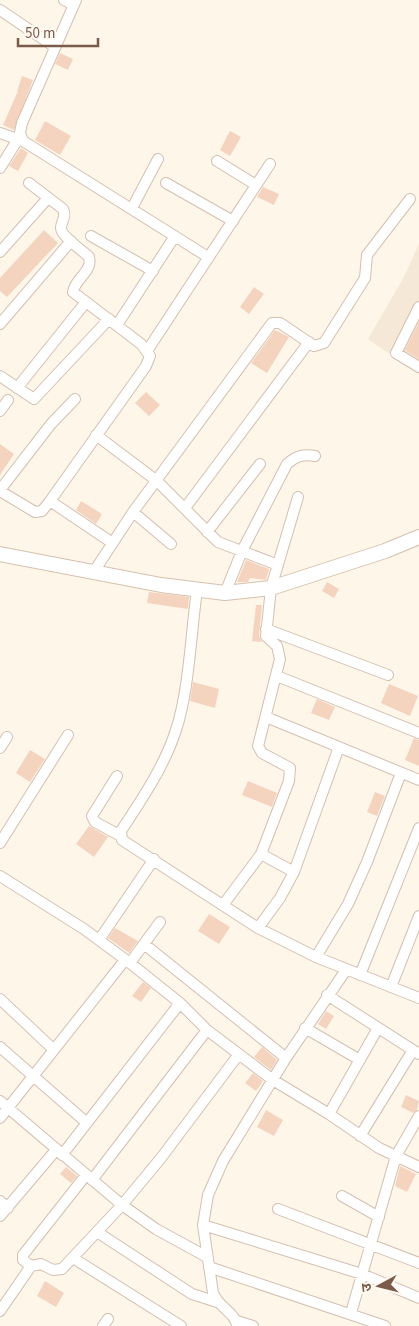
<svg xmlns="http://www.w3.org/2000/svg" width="419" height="1326" font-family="'Source Sans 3','Noto Sans Devanagari',sans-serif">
  <rect width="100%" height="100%" fill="#fef6e9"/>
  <path fill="#f6e8d7" d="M419,244V374L368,339L404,277Z"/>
  <path fill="#f5d4bf" d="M60,53L73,59L68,70L55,64Z
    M22,76L33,80L14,130L3,125L18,91H17Z
    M45,121L71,136L60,155L35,140Z
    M230,131L241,137L230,156L220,150Z
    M21,148L28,153L18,171L9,166Z
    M263,187L279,194L274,205L257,197Z
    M44,230L58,243L7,297L0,291V278Z
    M254,287L264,294L249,314L240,307Z
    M419,322V359L405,350Z
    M275,330L289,337L267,373L251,363Z
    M146,392L160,405L149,416L135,403Z
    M0,444L14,454L0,475Z
    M81,501L102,514L96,524L76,510Z
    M246,560L269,569L266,580L250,578L248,582H237Z
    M327,582L339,589L334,598L322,591Z
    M149,592L189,597L188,609L147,603Z
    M256,605H262L259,636L262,642L252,641Z
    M193,682L219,689L215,708L190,701Z
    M389,684L418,696L410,716L381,703Z
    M317,699L335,707L329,720L311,713Z
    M414,738L419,740V766L405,760Z
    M30,750L45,759L30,782L16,773Z
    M248,781L277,793L272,807L242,795Z
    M375,792L385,796L377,816L367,812Z
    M89,826L108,837L94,857L76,844Z
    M209,914L230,927L219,944L198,931Z
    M115,928L138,941L129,953L108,938Z
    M143,982L151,988L141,1002L132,996Z
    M326,1011L334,1016L326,1029L318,1024Z
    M262,1047L277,1060L271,1070L254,1057Z
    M253,1073L263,1081L256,1091L245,1083Z
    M406,1095L419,1101L417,1110L413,1113L401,1107Z
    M266,1110L283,1120L274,1136L257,1127Z
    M400,1166L416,1174L407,1192L395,1186Z
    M66,1167L77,1176L71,1183L60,1174Z
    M45,1281L64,1293L56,1307L37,1296Z"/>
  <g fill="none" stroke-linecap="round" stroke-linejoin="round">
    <defs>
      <path id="street" d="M64,0L74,5
        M76,0L22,123L20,133L23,141L208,257
        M0,10L55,47
        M0,133L23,141
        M217,161L256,185
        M0,168L18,139
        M29,183L63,209C67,217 61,221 61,228C61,236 83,251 89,257C93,272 75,278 73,292L141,344L150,356L146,366L50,501
        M166,183L233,221
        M132,208L158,159
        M91,236L153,271
        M0,252L48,198
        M419,307L396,353L419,367
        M0,324L71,241
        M117,325L175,236
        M147,351L270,164
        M0,376L34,399L109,319
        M17,388L86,302
        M0,411L8,400
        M96,435L157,481L218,542L278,565
        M0,490L51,424L75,399
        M0,491L35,512L42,511L50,501L111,542
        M185,508L309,342
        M133,512L171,544
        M207,532L260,464
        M95,570L133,512L272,323H280L314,346L324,343L365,278L367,255L410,199
        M197,590C191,632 189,691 176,730C164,767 142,799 121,831L122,840L258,928L316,957L419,998
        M225,593L242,551L287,464C296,456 303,454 315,456
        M266,629L388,675
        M277,676L419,733
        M266,717L419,780
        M0,748L7,737
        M117,776L92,816L95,822L121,836
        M0,843L68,735
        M261,854L294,872
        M0,876L84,929L130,963L180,1003L207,1030L273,1080L329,1114L379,1148L419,1167
        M223,905L261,854L289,781L290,768L262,753L258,746L280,659L277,646L266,636L271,588L298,497
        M258,928L280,898L294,872L339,747
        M99,940L154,859
        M144,944L286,1058
        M316,957L348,904L367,862L401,773
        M130,963L160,922
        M360,975L419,828
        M391,987L419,916
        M327,995L419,1054
        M0,999L54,1050
        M305,1028L360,1060
        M0,1047L87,1123
        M0,1101L122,1205L156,1229L207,1257
        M329,1114L378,1028
        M0,1118L125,960
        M360,1136L413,1050
        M62,1155L180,1003
        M92,1180L207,1030
        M342,1196L379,1217
        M0,1201L8,1208
        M278,1209L419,1263
        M0,1216L56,1150
        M203,1225L362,1274L419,1298
        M97,1232L192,1294L217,1302
        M73,1258L181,1326
        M31,1266L23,1260V1255L86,1175
        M209,1267L385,1326
        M0,1311L31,1266L41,1264L53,1270L62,1269L122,1205L161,1158L239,1054
        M351,1313L396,1156L419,1116
        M237,1321L253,1326
        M103,1326L108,1319
        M237,1326C235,1312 219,1308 213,1293L203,1225L208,1195L223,1161L286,1058L346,970"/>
      <path id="secondary" d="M0,554L161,585L225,593L271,588L385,551L419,537"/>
    </defs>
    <use href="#street" stroke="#d4bfb0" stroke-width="12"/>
    <use href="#secondary" stroke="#d7c0ad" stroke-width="16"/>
    <use href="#street" stroke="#fff" stroke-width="10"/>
    <use href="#secondary" stroke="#fff" stroke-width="14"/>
  </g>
  <g transform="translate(379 1286) rotate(263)" stroke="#fff9f1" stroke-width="4" paint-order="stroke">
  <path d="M0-4L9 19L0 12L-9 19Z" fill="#7b5b4a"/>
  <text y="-8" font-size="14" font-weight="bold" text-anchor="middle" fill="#7b5b4a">उ</text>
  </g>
  <path d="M18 38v8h80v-8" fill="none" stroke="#7b5b4a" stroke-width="2.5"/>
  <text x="25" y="38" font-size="15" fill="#7b5b4a" stroke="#fff9f1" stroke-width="4" paint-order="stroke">50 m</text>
</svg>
